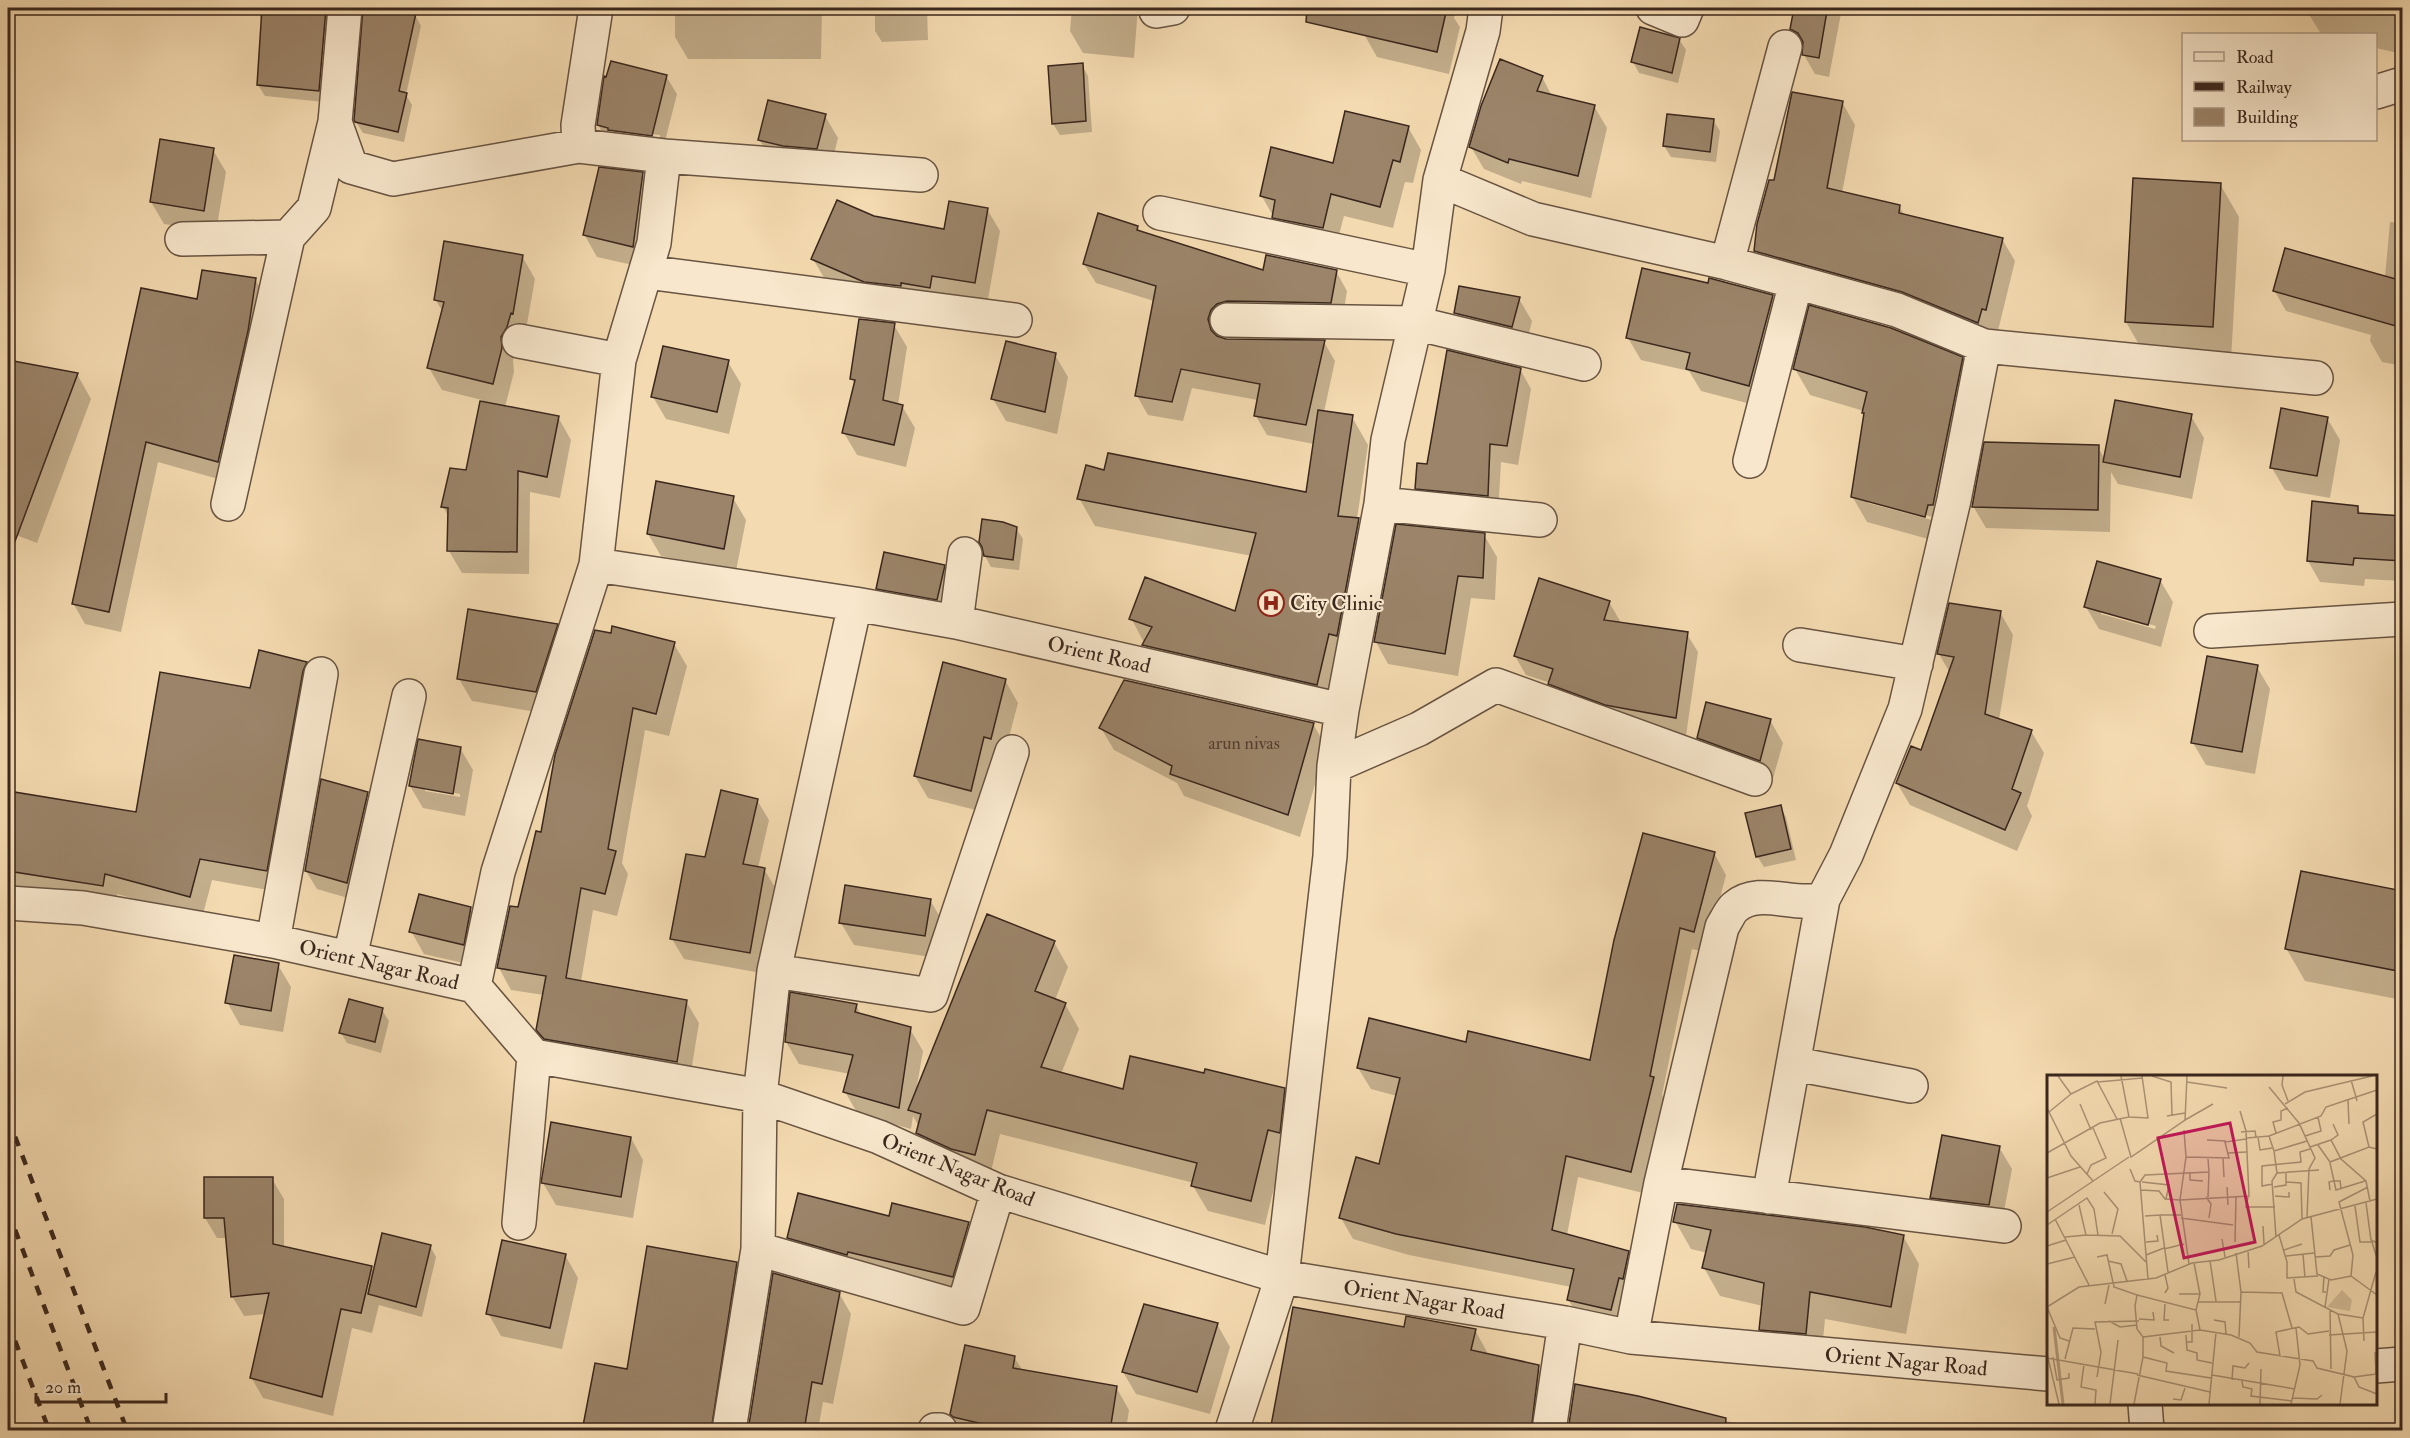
<svg xmlns="http://www.w3.org/2000/svg" width="2410" height="1438" font-family="'IM FELL Double Pica',serif">
  <rect width="100%" height="100%" fill="#f4dab0"/>
  <filter id="stains"><feTurbulence type="fractalNoise" baseFrequency=".00333" numOctaves="4"/><feColorMatrix values="0 0 0 0 .2 0 0 0 0 .09 0 0 0 0 .02 0 0 0 .5 -.17"/></filter>
  <radialGradient id="worn" r=".72"><stop offset=".6" stop-color="#630" stop-opacity="0"/><stop offset="1" stop-color="#630" stop-opacity=".3"/></radialGradient>
  <path fill="#0003" fill-rule="evenodd" d="M261,8H337L324,102L265,96L258,85L263,23L260,18Z
    M365,8H381L415,15L421,26L406,95L412,105L404,142L363,133L356,122Z
    M675,8H822L821,59H688L675,37Z
    M875,8H927L928,40L882,42L875,31Z
    M1072,8H1138L1134,58L1083,53L1070,31Z
    M1370,8H1457L1454,18L1460,27L1449,74L1377,57L1364,34Z
    M1796,8H1842L1829,77L1815,74L1804,55V49L1791,29Z
    M2305,8H2402V54L2376,48V34H2321Z
    M1679,39L1686,50L1678,83L1639,73L1633,62Z
    M1082,65L1088,76L1092,132L1060,135L1053,124Z
    M666,76L677,94L662,153L609,143L598,125ZM608,129L660,135V138L608,132Z
    M1542,77L1552,96L1594,106L1607,128L1591,198L1522,181L1521,184L1484,169L1471,147Z
    M1842,102L1855,125L1842,193L1899,206L1905,216L2002,239L2015,261L1998,331L1994,330L1991,345L1769,273L1756,251Z
    M825,116L838,138L830,170L772,162L759,139Z
    M1713,120L1720,131L1716,162L1671,157L1664,146Z
    M1408,127L1421,150L1413,183L1405,182L1393,228L1344,216L1335,250L1287,240L1261,195L1334,165Z
    M213,150L226,172L216,232L164,224L151,202Z
    M642,174L655,196L646,268L597,257L584,234Z
    M2220,184L2239,217L2231,360L2145,355L2126,322Z
    M987,209L1000,231L987,305L826,281L813,259L873,217L945,231Z
    M2390,222L2402,223V366L2382,362L2370,341L2371,335L2286,311L2274,290L2385,277Z
    M1137,227L1141,233L1264,272L1336,271L1347,291L1342,322L1222,330L1219,338L1226,340L1324,342L1335,361L1324,412L1352,417L1368,445L1357,519L1375,547L1333,712L1160,673L1131,618L1236,613L1252,556L1095,526L1079,498L1105,472L1307,494L1314,444L1267,435L1256,416L1258,400L1192,388L1183,421L1148,415L1137,396L1154,301L1096,283L1084,264Z
    M522,256L535,279L525,335L513,360L514,372L505,407L558,417L571,440L560,498L530,492L529,574L462,573L449,551V517L443,507L467,472L482,400L442,390L429,368L443,312L435,299Z
    M255,279L267,300L229,482L158,462L121,632L85,624L73,603L198,301Z
    M1772,297L1785,319L1762,407L1701,391L1689,371L1641,360L1628,338Z
    M1519,299L1532,321L1525,349L1469,335L1456,313Z
    M894,325L907,347L898,405L902,406L915,428L906,467L857,455L844,433L855,385L852,379Z
    M1055,355L1068,377L1057,434L1006,421L993,399Z
    M1962,359L1977,385L1939,542L1867,522L1852,496L1864,411L1810,395L1795,369ZM1868,500L1933,517L1932,520L1868,503Z
    M8,361L77,374L91,399L37,543L8,532Z
    M728,362L741,384L729,434L666,419L653,397Z
    M1520,369L1531,389L1518,465L1501,462L1498,515L1428,508L1417,488L1429,465Z
    M2191,416L2204,438L2192,499L2118,484L2111,472L2110,532L1986,528L1973,506L2098,447L2105,460Z
    M2327,418L2340,440L2330,498L2285,490L2272,468Z
    M733,498L746,520L736,571L661,556L648,534Z
    M2357,507L2362,515L2402,517V581L2365,579L2364,586L2320,582L2308,561Z
    M1016,528L1023,539L1019,570L991,567L985,556Z
    M1484,535L1497,557L1495,600L1471,598L1458,676L1388,664L1376,642Z
    M944,566L957,588L949,621L890,611L877,588Z
    M2160,580L2173,602L2161,647L2099,629L2086,607ZM2101,611L2156,626L2155,629L2101,614Z
    M1609,602L1620,621L1619,624L1687,634L1698,652L1686,736L1617,723L1561,702L1551,683L1526,675L1515,656Z
    M2000,612L2013,635L1999,720L2031,731L2044,753L2027,806L2032,816L2017,851L1910,805L1897,783L1922,752L1950,673L1939,654Z
    M557,625L569,648L548,714L472,701L459,679Z
    M674,644L687,666L669,736L645,730L622,863L628,874L617,916L593,910L581,982L686,1001L699,1023L689,1084L551,1053L538,1030L544,995L511,990L499,968L542,834Z
    M306,663L318,685L279,892L212,880L202,918L117,894L115,908L8,907V823L24,824L137,813L251,690Z
    M2257,667L2270,689L2255,774L2206,765L2193,743Z
    M1005,680L1018,703L1003,760L984,812L928,798L915,776Z
    M1770,720L1783,743L1772,782L1711,760L1698,738Z
    M1313,724L1326,746L1300,837L1184,796L1177,783L1114,750L1101,728Z
    M460,748L473,770L465,816L423,808L410,786ZM425,788L460,794V797L425,791Z
    M367,793L378,812L358,901L317,889L306,871Z
    M757,800L769,820L758,868L764,869L776,889L761,973L684,959L672,939L706,859Z
    M1780,807L1786,817L1796,860L1764,867L1757,856Z
    M1714,853L1726,875L1706,952L1692,949L1662,1095L1665,1100L1643,1193L1578,1177L1567,1235L1628,1252L1640,1274L1623,1331L1581,1321L1568,1299L1571,1287L1409,1255L1353,1239L1341,1218L1380,1165L1397,1096L1371,1089L1358,1068L1467,1044L1591,1062Z
    M2402,893V1000L2305,981L2286,948Z
    M930,900L943,922L937,958L854,945L841,923Z
    M470,909L483,931L476,966L424,954L411,931Z
    M1054,942L1068,967L1055,1000L1065,1004L1079,1029L1061,1074L1124,1091L1284,1090L1298,1115L1282,1154L1265,1225L1208,1211L1193,1186L1194,1183L1000,1134L989,1180L932,1158L917,1133L919,1127L913,1116L911,1129L858,1114L845,1092L850,1074L799,1064L786,1042L856,1005L861,1015L910,1029L923,1051L917,1086Z
    M278,965L291,987L283,1032L240,1025L227,1002Z
    M382,1010L389,1021L381,1053L347,1043L341,1033Z
    M631,1138L643,1160L633,1218L556,1205L543,1183Z
    M1999,1147L2012,1169L2001,1227L1944,1220L1932,1198Z
    M272,1179L284,1199V1247L371,1267L375,1273L430,1246L436,1257L422,1317L379,1305L372,1333L352,1328L333,1416L263,1398L251,1377L266,1314L244,1316L232,1296L227,1238H217L205,1218Z
    M890,1218L968,1223L981,1245L965,1298L801,1260L788,1238Z
    M1675,1221L1903,1236L1919,1264L1906,1334L1825,1319L1821,1361L1777,1357L1761,1329L1763,1306L1720,1296L1704,1268L1708,1253L1691,1249Z
    M565,1255L578,1278L562,1349L501,1336L488,1313Z
    M736,1263L748,1283L724,1430H585L628,1371Z
    M839,1293L851,1314L833,1404L823,1402L818,1430H749Z
    M1217,1324L1230,1347L1210,1414L1136,1394L1123,1372Z
    M1405,1329L1475,1330L1487,1352V1355L1538,1367L1550,1389L1545,1430H1252L1256,1421L1272,1426Z
    M1014,1357L1023,1371L1116,1387L1129,1410L1126,1430H960L951,1414Z
    M1714,1419L1777,1430H1569Z"/>
  <path fill="#9b8469" stroke="#3a271d" stroke-width="1.5" d="M262,8H326L319,91L257,85Z
    M363,8H388L416,13L399,91L407,93L398,132L355,122L354,120Z
    M1307,8H1447L1437,52L1306,22Z
    M1794,8L1827,11L1819,58L1802,55L1803,42L1798,33L1790,29Z
    M1640,27L1680,38L1672,73L1631,62Z
    M1500,59L1543,76L1537,91L1595,105L1578,176L1509,159L1508,163L1469,147L1481,106Z
    M611,61L667,75L652,136L608,130V128L597,125L604,76L606,77Z
    M1083,63L1086,121L1052,124L1048,66Z
    M1792,92L1843,101L1827,188L1900,205L1899,213L2003,238L1986,310L1982,309L1978,323L1902,292L1754,251L1757,224L1769,180H1774Z
    M768,100L826,114L817,149L783,146L758,140Z
    M1345,111L1409,126L1400,162L1393,160L1380,207L1331,194L1323,228L1272,218L1275,200L1260,196L1271,147L1333,163Z
    M1667,114L1714,119L1710,152L1663,146Z
    M160,139L214,148L204,211L150,202Z
    M599,167L643,172L633,247L583,235Z
    M2133,178L2221,183L2213,327L2125,322Z
    M837,200L874,216L944,229L949,201L988,208L975,283L932,276L930,288L901,283V286L864,282L811,259Z
    M1098,213L1138,226L1137,230L1263,270L1266,255L1337,270L1331,303L1227,301L1217,304L1211,310L1208,319L1211,330L1217,336L1226,339L1325,340L1306,425L1254,416L1260,384L1181,369L1172,402L1135,396L1156,286L1083,264Z
    M444,241L523,255L513,314L511,313L507,327L501,337L502,348L493,384L427,368L444,302L434,300Z
    M2285,248L2403,281V328L2273,291Z
    M1642,268L1708,283L1709,278L1773,295L1749,386L1686,369L1690,353L1626,338Z
    M202,270L256,278L248,331L218,462L146,442L109,612L72,604L141,288L197,299Z
    M1459,286L1520,297L1512,327L1454,313Z
    M1809,305L1891,328L1963,357L1933,505H1928L1925,517L1851,497L1864,413H1862L1867,392L1793,369Z
    M859,319L895,323L883,400L903,405L894,445L842,433L855,380L850,379Z
    M1006,341L1056,353L1045,412L991,399Z
    M663,346L729,360L717,412L651,397Z
    M1447,350L1521,368L1507,446L1490,444L1488,496L1415,489L1417,463L1427,464Z
    M8,360L78,373L11,552L8,551Z
    M2115,400L2192,414L2180,477L2103,462Z
    M480,401L559,416L547,477L518,471L517,552L447,551L448,508L441,507L450,468L466,470Z
    M2281,408L2328,417L2317,476L2270,468Z
    M1318,410L1353,415L1338,516L1359,518L1337,636L1329,634L1317,685L1142,645L1152,627L1129,619L1145,577L1235,611L1256,533L1077,499L1086,465L1104,470L1108,453L1306,492Z
    M1984,442L2099,445L2098,510L1972,507Z
    M656,481L734,496L724,549L647,534Z
    M2312,501L2358,506V513L2403,516V561L2354,558L2353,565L2307,561Z
    M982,519L1003,522L1017,527L1013,560L984,556L982,547L979,542Z
    M1396,524L1485,533L1483,578L1458,576L1445,654L1374,642Z
    M884,552L945,565L937,600L876,589Z
    M2097,561L2161,579L2148,625L2084,607Z
    M1539,578L1610,601L1604,620L1688,632L1676,718L1605,705L1548,684L1553,669L1514,656Z
    M1949,603L2001,611L1985,714L2032,730L2012,789L2021,793L2005,830L1896,783L1911,746L1921,750L1954,657L1937,654Z
    M468,609L558,624L536,692L457,679Z
    M612,626L675,642L656,714L633,708L608,849L616,851L605,894L581,888L566,978L687,1000L677,1062L544,1039L536,1030L546,976L497,968L510,906L518,907L536,831L541,832L555,755L595,630L611,633Z
    M259,650L307,662L303,671L267,871L200,859L190,897L105,874L103,886L8,871V791L136,812L160,672L250,688Z
    M2207,656L2258,665L2242,752L2191,743Z
    M943,662L1006,679L991,739L984,737L971,791L914,776Z
    M1124,680L1314,723L1288,815L1170,774L1172,766L1099,728Z
    M1706,702L1771,719L1760,761L1697,738Z
    M418,739L461,747L453,794L409,786Z
    M321,779L368,792L347,883L305,871Z
    M721,790L758,799L743,864L765,868L750,953L670,939L686,854L705,857Z
    M1781,805L1791,849L1756,857L1745,813Z
    M1643,833L1715,852L1694,932L1680,928L1650,1076L1654,1077L1631,1172L1566,1156L1552,1230L1629,1251L1623,1279L1619,1278L1611,1310L1567,1300L1574,1269L1396,1234L1339,1218L1356,1157L1379,1164L1400,1078L1357,1068L1369,1018L1466,1042L1468,1031L1590,1060L1614,940Z
    M2301,871L2403,891V972L2285,949Z
    M845,885L931,899L925,936L839,923Z
    M419,894L471,907L464,945L409,932Z
    M987,914L1055,941L1035,991L1066,1003L1041,1067L1123,1089L1130,1056L1204,1073L1205,1069L1285,1088L1280,1133L1268,1130L1251,1201L1191,1186L1197,1163L987,1110L975,1155L951,1149L916,1133L921,1114L908,1110Z
    M234,955L279,963L271,1011L225,1003Z
    M790,992L857,1004L855,1012L911,1027L899,1108L843,1092L853,1055L785,1042Z
    M349,999L383,1008L375,1042L339,1033Z
    M551,1122L631,1137L621,1197L541,1183Z
    M1942,1135L2000,1146L1989,1205L1930,1198Z
    M204,1177H273V1244L372,1266L361,1313L341,1309L322,1397L250,1378L269,1293L231,1297L224,1218H204Z
    M798,1193L889,1216L892,1203L969,1222L953,1277L848,1252L847,1255L787,1238Z
    M1677,1204L1865,1227L1904,1235L1891,1307L1810,1292L1806,1334L1759,1330L1764,1283L1702,1268L1711,1230L1673,1222Z
    M382,1233L431,1245L416,1307L368,1294Z
    M502,1240L566,1254L550,1328L486,1314Z
    M647,1246L737,1262L711,1431H582L595,1363L627,1369Z
    M773,1273L840,1292L822,1384L812,1382L804,1431H748Z
    M1144,1304L1218,1323L1197,1392L1122,1372Z
    M1293,1307L1404,1327L1406,1316L1476,1329L1471,1350L1539,1365L1531,1431H1270Z
    M965,1345L1015,1356L1013,1368L1117,1386L1110,1431H1013L953,1417L950,1414Z
    M1575,1384L1638,1396L1726,1418L1725,1431H1568Z"/>
  <g fill="none" stroke-linecap="round" stroke-linejoin="round">
    <defs>
      <path id="street" d="M345,8L335,122L351,167L393,179L579,146L664,156L654,243L619,360L596,565L498,872L474,986
        M1653,8L1682,20L1687,8
        M1156,11L1173,8
        M2376,92L2402,84
        M579,146L578,125L596,8
        M664,156L921,175
        M1440,180L1533,219L1727,263L1897,310L1984,346L2316,378
        M1160,213L1428,270
        M182,239L288,237
        M1727,263L1785,47
        M646,272L1015,320
        M1227,320L1415,323L1584,364
        M519,341L619,360
        M1750,461L1796,282
        M228,504L288,237L314,208L335,122
        M1381,504L1540,520
        M596,565L855,604L774,971L760,1096L758,1249L729,1430
        M855,604L956,622L1342,710
        M956,622L965,554
        M2211,631L2402,619
        M1800,645L1916,664
        M1334,766L1419,729L1496,685L1755,779
        M8,903L83,908L273,941L474,986L534,1056L760,1096L879,1137L998,1191L1282,1277L1565,1323L1631,1337L2048,1374
        M273,941L321,674
        M350,957L409,696
        M774,971L931,995L1012,752
        M1795,1064L1911,1086
        M1661,1183L2004,1226
        M1769,1197L1823,899
        M519,1223L534,1056
        M758,1249L963,1308L998,1191
        M1631,1337L1661,1183L1722,927C1726,921 1730,911 1735,907C1759,886 1795,908 1823,899L1846,855L1905,709L1954,500L1984,346
        M2376,1366L2402,1364
        M2145,1404L2147,1430
        M935,1430H940
        M1232,1430L1282,1277L1330,856L1334,766L1342,710L1381,504L1388,440L1428,270L1440,180L1483,31L1486,8
        M1549,1430L1565,1323"/>
    </defs>
    <use href="#street" stroke="#685442" stroke-width="36"/>
    <use href="#street" stroke="#f8e7cc" stroke-width="33"/>
    <path stroke="#3a271d" stroke-width="4.5" stroke-dasharray="10 10" stroke-linecap="butt" d="M8,1118L127,1430
      M8,1211L91,1430
      M8,1322L49,1430"/>
  </g>
  <defs>
    <symbol id="hospital-ring" viewBox="-11 -11 22 22"><circle r="9.5" fill="#f8e7cc" stroke="#8f2418" stroke-width="1.5"/><path d="M-5-5h3v3.5h4V-5h3V5h-3V1.5h-4V5h-3Z" fill="#8f2418"/></symbol>
  </defs>
  <g fill-rule="evenodd">
    <use href="#hospital-ring" x="1256" y="588" width="30" height="30"/>
  </g>
  <g text-anchor="middle" dominant-baseline="central" stroke-width="4.5" stroke-linejoin="round" paint-order="stroke">
    <g font-size="18" fill="#523e30">
      <text x="1244" y="743">arun nivas</text>
    </g>
    <g font-size="21" fill="#3a271d" stroke="#f8e7cc" text-anchor="start">
      <text x="1290" y="603">City Clinic</text>
    </g>
    <g font-size="21" fill="#3a271d" stroke="#f8e7cc">
      <text transform="translate(1099 655) rotate(13)">Orient Road</text>
      <text transform="translate(379 965) rotate(13)">Orient Nagar Road</text>
      <text transform="translate(958 1170) rotate(22)">Orient Nagar Road</text>
      <text transform="translate(1424 1300) rotate(9)">Orient Nagar Road</text>
      <text transform="translate(1906 1362) rotate(5)">Orient Nagar Road</text>
    </g>
  </g>
  <g transform="translate(2047 1075)">
    <rect width="330" height="330" fill="#f4dab0"/>
    <path d="M295,215L305,225L303,236L280,232Z" fill="#d4bc97"/>
    <path fill="none" stroke="#b59d7e" stroke-width="3" d="M7,252L16,329"/>
    <path fill="none" stroke="#aa9275" stroke-width="1.5" d="M11,1L24,19L50,6L70,44M105,1L124,7L125,40M236,1L235,10L241,26M51,7L95,3M140,7L180,13M222,12L252,48L268,83L262,94L260,142M301,25L302,49M310,26L309,22L330,15M33,29L44,55M238,29L258,17L325,1M0,33L24,81L46,106M2,37L24,19M120,41L138,38M82,42L101,43L95,1M73,43L84,82L138,45L140,1M138,45L166,29M137,55L139,82L133,125L142,189M194,57L208,56L209,62M229,58L226,47L234,45V36L241,33M222,61L274,41L279,32L309,22L304,5M258,61L274,56L271,42M211,62L213,75L225,73M200,63L222,61L227,76L260,66M160,65L179,66M284,65L291,60L286,49M271,70L283,87L322,72L330,74M263,72L284,65L294,84L319,106L323,126M322,72L316,47L330,39M227,76L230,98M0,78L53,48L82,42L74,1M181,78L199,77M139,82L182,83L178,67L199,64M176,83L177,102M283,88L289,115L318,106M83,94L88,106L93,107M143,97V105L156,106M40,99L44,90L59,83L46,53M0,103L33,92M95,107L122,110L119,124M239,107L254,108L255,144M226,109L215,111V91L254,87L253,77L263,74M180,112L181,130M227,112L239,110V98M94,115L112,116L118,124L133,125L202,121L199,56L193,36M283,115L282,107L286,106H293L294,113M57,117L71,134L65,159M228,121L242,122V117M159,122L164,129L162,143M161,122L162,97M201,122L199,132H228M319,128L324,165L330,168M308,131L313,167H325L330,183M0,137L82,82M113,140H134M98,141L113,140L121,197M264,142L270,199L284,205L304,201L330,220M134,143L186,150M8,144L42,210M0,150L40,123L47,134L51,160M216,151L217,169M39,160L73,161L99,187M232,160L240,187V203L271,201M18,162L39,160L32,130M229,162L225,106L230,98L272,95M175,164L178,182M99,167L111,166L110,160M188,167L189,121M0,171L19,165M117,174L137,169M201,175L202,193M237,175L255,169M189,178L194,217L192,262M256,179L258,203M99,180L117,173M239,181L267,178M50,182L60,180L67,212L90,220L88,231L90,254L96,262V282L87,329M268,182L283,181L287,175L303,170M61,186L74,189L80,206M163,186L169,226M147,188L153,219L149,235M0,189L28,182M277,201L276,217H279M304,201L306,180L292,127L321,112M101,204L93,107L98,100L162,97L161,84M247,204L249,217L291,239L300,276L293,329M194,217L235,218L245,253M118,218L121,213L118,200M132,219H153M90,220L149,235L153,255M151,227H193M58,229L62,210M118,229L117,245H122M0,232L13,263L22,266M0,232L32,212L109,203L145,188L172,185L215,171L255,144L330,124M278,232L282,204M283,234L284,294M291,239L316,243M92,244L107,245L106,237M167,245L178,247L179,259M62,246L73,252L90,250M139,260L140,275L150,278V285L165,288M282,260L330,257M96,262L153,255L184,260L203,268L210,277L266,286L270,293L307,302L312,312L330,319M113,262L114,271L127,278M317,266L316,243L329,197M139,267H145V249M0,279L12,329M233,281L229,257L252,252L261,259L282,256M6,282L10,305L22,303V298M96,282L120,288L119,296L164,303M0,283L91,299M18,284L26,253L48,254M37,289L34,312L49,315L48,329M90,300L163,317M165,300L248,314M50,302L54,277L48,247L92,246M307,302L329,299L328,277M185,305L186,291L198,293L202,288M195,306L196,312L205,314L204,321L245,326M246,323L270,324L275,320M126,324L134,325L138,313M63,329L71,265M162,329L169,257M213,329L214,294M244,329L253,290L249,253"/>
    <path fill="#c2185b" fill-opacity="0.15" stroke="#c2185b" stroke-width="3" d="M183,48L208,167L137,183L111,63Z"/>
    <rect width="330" height="330" fill="none" stroke="#3a271d" stroke-width="3"/>
  </g>
  <rect width="2410" height="1438" fill="none" stroke="#f4dab0" stroke-width="30"/>
  <rect x="9" y="9" width="2392" height="1420" fill="none" stroke="#3a271d" stroke-width="3"/>
  <rect x="15" y="15" width="2380" height="1408" fill="none" stroke="#3a271d" stroke-width="1.5"/>
  <rect x="2182" y="33" width="195" height="108" fill="#f8e7cc" stroke="#ac9a86" stroke-width="1.5"/>
  <rect x="2194" y="52" width="30" height="9" fill="#f8e7cc" stroke="#ac9a86" stroke-width="1.5"/>
  <text x="2236" y="63" font-size="18" fill="#3a271d">Road</text>
  <rect x="2194" y="82" width="30" height="9" fill="#3a271d" stroke="#ac9a86" stroke-width="1.5"/>
  <text x="2236" y="93" font-size="18" fill="#3a271d">Railway</text>
  <rect x="2194" y="108" width="30" height="18" fill="#9b8469" stroke="#ac9a86" stroke-width="1.5"/>
  <text x="2236" y="123" font-size="18" fill="#3a271d">Building</text>
  <path d="M36 1393v9h130v-9" fill="none" stroke="#3a271d" stroke-width="3"/>
  <text x="45" y="1393" font-size="18" fill="#3a271d" stroke="#f8e7cc" stroke-width="4.5" paint-order="stroke">20 m</text>
  <rect width="100%" height="100%" filter="url(#stains)"/>
  <rect width="100%" height="100%" fill="url(#worn)"/>
</svg>
